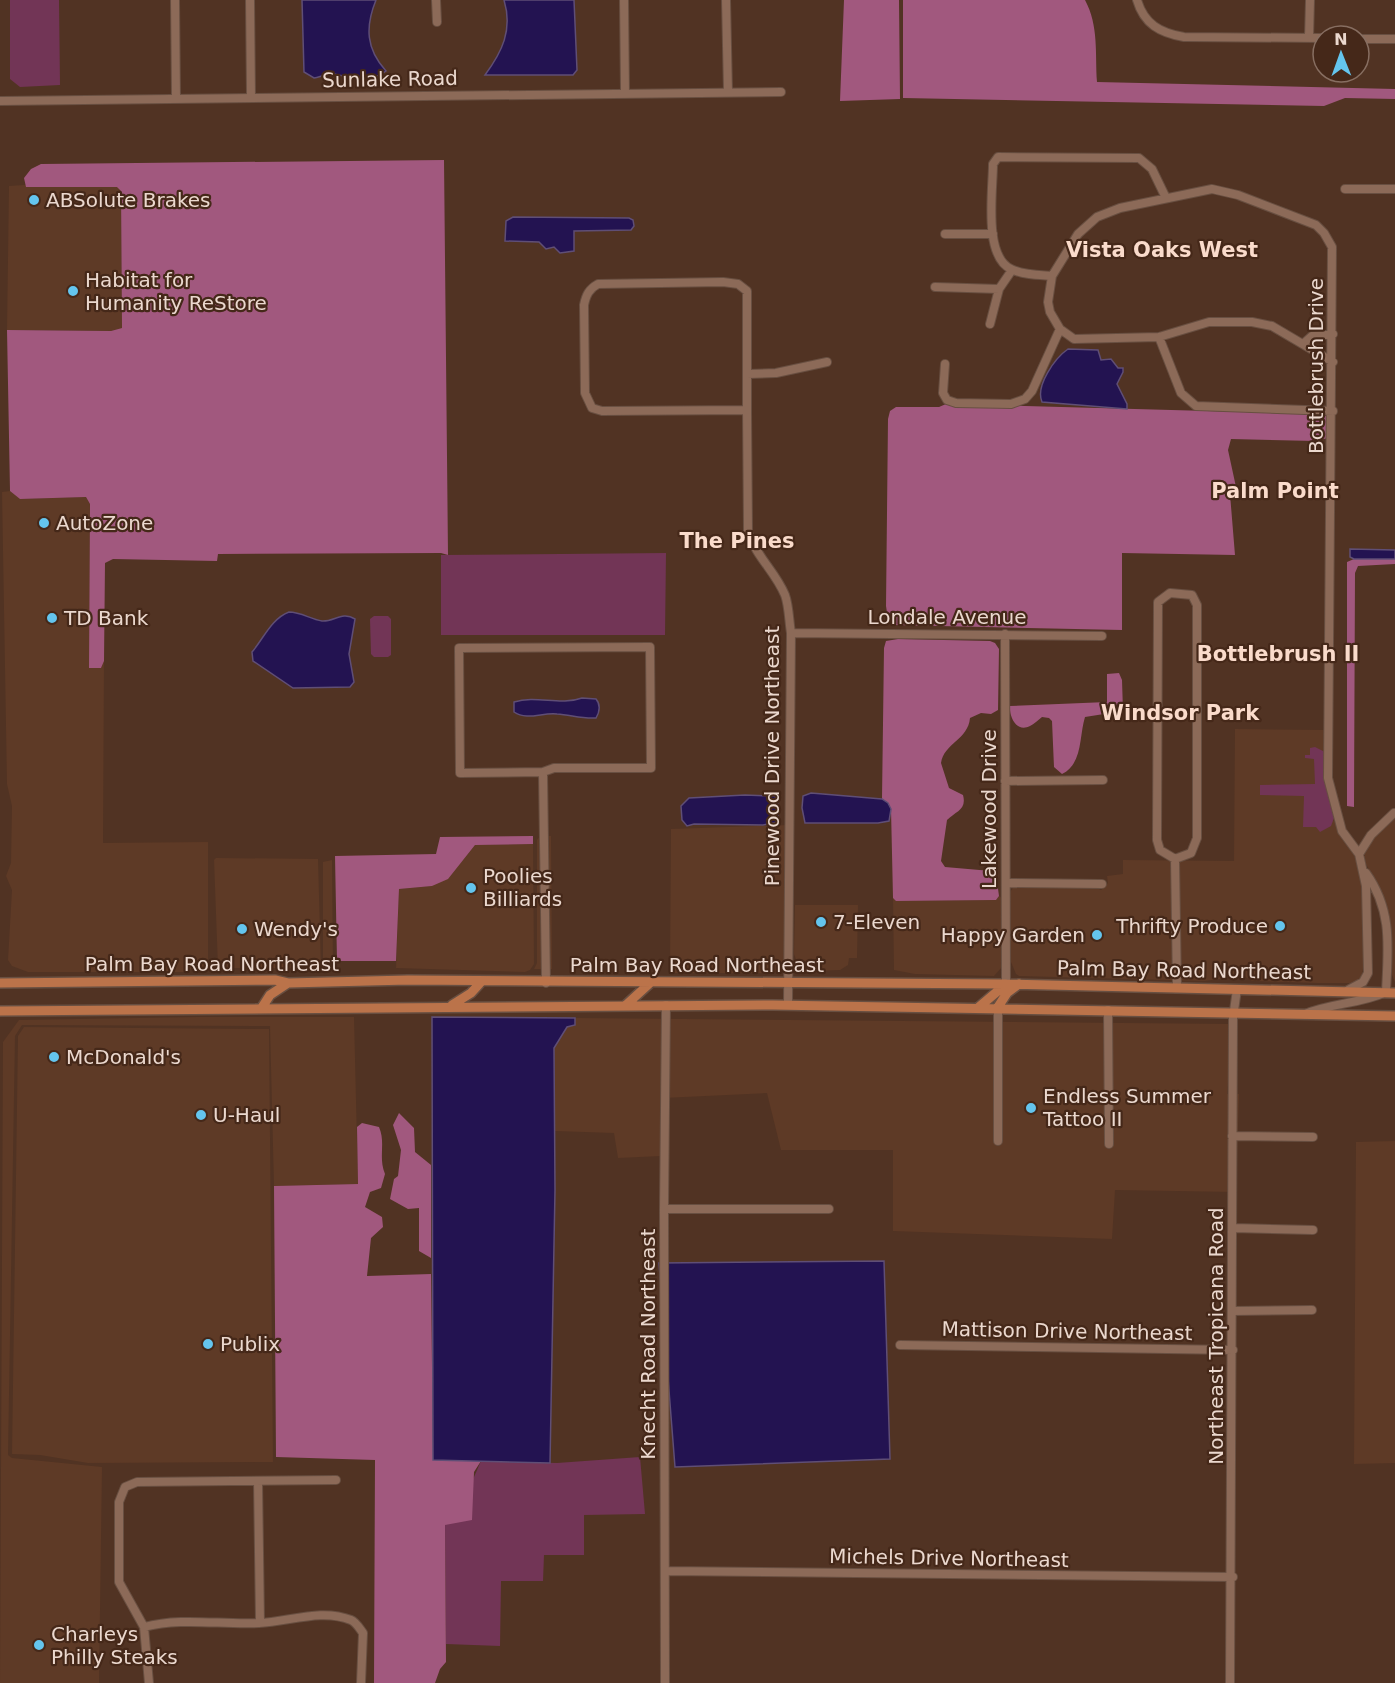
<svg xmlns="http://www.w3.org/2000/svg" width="1395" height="1683" font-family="'DejaVu Sans',sans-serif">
  <rect width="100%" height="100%" fill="#513323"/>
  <path fill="#5e3a26" d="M24,185L118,187L121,191L122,328L111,331L7,330L9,186Z
    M10,491L21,499L86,497L90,504L89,668H101L104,661L103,843L208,842V963L206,966L193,968L186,972H28L12,966L8,960L12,890L6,876L11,863L12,806L7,784L2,492Z
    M1235,729L1327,730L1329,802L1334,821L1352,848L1363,884L1364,964L1361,979L1355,983H1317L1252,981L1244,976L1204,981L1019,976L1016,974L1011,962L1010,892L1015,885L1093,886L1101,890L1108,883L1107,876L1123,874V860L1234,861Z
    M1393,818L1395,819V982L1392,975L1390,921L1386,902L1366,864L1364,854L1369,840Z
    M788,825L785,958L781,966L772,973H670L671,829Z
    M540,836H551L552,969H534L537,963V840Z
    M533,844L534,964L530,970L525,972L396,968L399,889L432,886L463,860L475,845Z
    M216,858L318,859L321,968H218L214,860Z
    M332,860L333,970H323V862Z
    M999,896L1002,898V967L994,976L915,974L894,970L893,898L896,901L996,900Z
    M795,905H858L857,958H849L848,965L840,970L810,971L798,965L794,954Z
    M196,1017H354L358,1184L274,1186L270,1026L22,1025L15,1036L8,1455L12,1458L102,1467L99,1683H0L3,1042L19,1020Z
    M575,1018L1232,1024L1227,1094H1239L1236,1192L1115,1190L1112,1239L893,1231V1150H781L767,1093L663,1098L661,1156L618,1158L614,1133L555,1131L554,1047L567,1026L575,1024Z
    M24,1027L269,1029L273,1462L88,1463L40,1455L12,1454L18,1036Z
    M1395,1141V1463L1354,1464L1356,1142Z"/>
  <path fill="#723556" d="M10,0H59L60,85L20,87L10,79Z
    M666,553L665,635H441V555Z
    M374,616H388L391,619V655L388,657H374L371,654L370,619Z
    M1315,747L1327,753V786L1334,818L1331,826L1320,832L1316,827H1303L1304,796L1260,795V785L1315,784L1314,759L1305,758V755H1310V748Z
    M640,1457L645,1514L584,1515V1555H544L543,1581H501L500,1646L446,1644L445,1525L474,1477L481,1461L557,1463Z"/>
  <path fill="#a1587e" d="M844,0H899L900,99L840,101Z
    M903,0H1085C1099,26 1095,54 1097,82L1395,89V99L1345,98L1324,106L903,98Z
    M444,160L448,555L441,553L218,554L217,561L113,559L105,563L104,661L101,668H89L90,504L86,497L20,499L10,491L7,330L111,331L122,328L121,191L117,187H26L24,178L31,169L41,164Z
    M946,404L1322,414L1328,417V438L1315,441L1231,439L1228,450L1236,487L1230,494L1235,555L1122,553V630L894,625L888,619L886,606L888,419L890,411L896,407H939Z
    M1354,559H1395V564L1358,566L1355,573L1354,807L1347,806V562Z
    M898,639L990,641L995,643L999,649L998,710L991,714L981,713L970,718C968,740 944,743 941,763L949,788L963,795C967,810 956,811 947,820L941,861L945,867L991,871L996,874L999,896L996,900L896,901L893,898L891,809L888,803L882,799L884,648L886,641Z
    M1119,673L1122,680L1123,711L1085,717C1079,736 1083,764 1062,774L1054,767L1052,721L1049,718L1042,717C1038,720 1034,724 1030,726C1016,733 1009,716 1010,706L1107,702V674Z
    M533,836V844L475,845L448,879L432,886L399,889L396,961H337L335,856L436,854L440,837Z
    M399,1113L414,1128L415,1152L431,1165V1258L419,1251V1208L408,1209L390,1199L394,1179L398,1176L401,1150L393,1125Z
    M362,1123L379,1127C386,1143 378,1157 385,1174L381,1188L370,1192L365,1207L382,1217L383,1227L371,1238L367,1276L431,1274L433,1460L481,1461L474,1472L472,1520L445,1525L446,1662L440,1669L435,1683H374L375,1460L276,1457L274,1186L358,1184L357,1127Z"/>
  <path fill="#231351" stroke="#5f4e76" stroke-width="1.5" d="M302,0H376C365,27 366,49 386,71C371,83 351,78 334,74C328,73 320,77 314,78L304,72Z
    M504,0H574L577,70L573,75H485C502,52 513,30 504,0Z
    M513,217L629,218L633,220L634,226L631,230L574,231V251L560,253L554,247L546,249L539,242L505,241L506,221Z
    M1068,349L1098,350L1101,360L1111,359L1118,368H1123V372L1117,384L1127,404V409L1042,402C1035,386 1055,358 1068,349Z
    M1350,549L1395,550V559H1354L1350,557Z
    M289,612C301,612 310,619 322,621C334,622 342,611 355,619L349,654L354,682L350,687L293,688L253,661L252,652C264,638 271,619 289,612Z
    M582,698L596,699C601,705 600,711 596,718C582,719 571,715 557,714C543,712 527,721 514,712V702C537,695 560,706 582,698Z
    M811,793L882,799L888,803L891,809L889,821L878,823H805L802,808L803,796Z
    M745,795L775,796L778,804V822L763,825L694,824L687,826L682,820L681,806L689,798Z
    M432,1017L575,1018V1025L567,1027L554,1048L555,1190L550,1463L433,1460Z
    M884,1261L890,1459L675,1467L659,1263Z"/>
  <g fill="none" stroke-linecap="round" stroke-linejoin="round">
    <defs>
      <path id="minor" d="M175,0L176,98
        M250,0L251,97
        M436,0L437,22
        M624,0L625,93
        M726,0L728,92
        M1137,0C1144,24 1160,33 1184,37L1323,38
        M1309,38L1310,0
        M1359,39H1395
        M0,101L781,92
        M1345,189H1395
        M945,234H993
        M1052,276C1039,275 1023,275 1011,269C983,256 993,190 993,164L998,157L1139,158L1152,169L1166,198
        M723,282L738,284L747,291V410L602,411L592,408L585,393L584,305C586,295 589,289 598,284Z
        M935,287L999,289L1012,270
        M990,324L999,289
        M1159,337L1181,393L1196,406L1333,411
        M1303,344L1312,336L1333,334
        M1333,362L1272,326L1252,322H1209L1159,337L1074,339L1060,329L1050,312L1048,302L1052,276L1078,234L1097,217L1120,208L1212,189L1238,195L1316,225L1324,233L1332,247L1328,778L1342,831L1359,854L1366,886L1368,973L1363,982L1348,990
        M945,364L943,393L947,400L956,403L1011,404L1025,399L1032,391L1060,329
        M747,374L776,373L827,362
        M747,410L748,532C757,558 775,571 785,595C789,606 789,621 791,633L788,1005
        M1170,593L1192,595L1197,605V838L1191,853L1175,859L1160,850L1157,840L1158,602Z
        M791,633L1102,636
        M1005,634L1006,984
        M650,647L651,768H554L543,772L460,773L459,648Z
        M543,772L546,983
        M1005,781L1103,780
        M1359,854L1371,835L1394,813
        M1175,859L1177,988
        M1006,883L1102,884
        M1108,1010L1109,1144
        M1305,1014C1331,1003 1360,1004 1386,992C1388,948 1393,911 1366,873
        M1232,1136L1313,1137
        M998,1141V1007
        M664,1209H829
        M1233,1228L1313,1230
        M1233,1311L1312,1310
        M900,1345L1233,1350
        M258,1481L260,1623
        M666,1571L1233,1577
        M144,1627L119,1582V1502L125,1487L137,1482L336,1480
        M149,1683L144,1627C182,1617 220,1625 259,1623C289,1622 321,1608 351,1620C356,1622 360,1629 363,1633L361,1683
        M665,1683L664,1209L666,1005
        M1230,1683L1233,1018L1237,989"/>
      <path id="major" d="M0,983L275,980L288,983L408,980L1006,984L1395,993
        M452,1005L471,993L481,982
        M626,1005L650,983
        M979,1007L1006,984
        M998,1007L1007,993L1019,984
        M261,1009L270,995L288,983
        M0,1011L773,1005L1395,1016"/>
    </defs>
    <use href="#minor" stroke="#684f41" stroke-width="10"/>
    <use href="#major" stroke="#684f41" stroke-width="12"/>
    <use href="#minor" stroke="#8c6a58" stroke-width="8"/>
    <use href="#major" stroke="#bb734a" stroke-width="9"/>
  </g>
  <g fill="#64c5ee" stroke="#452819" stroke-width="2">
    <circle cx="34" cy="200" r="6"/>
    <circle cx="73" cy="291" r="6"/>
    <circle cx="44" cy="523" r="6"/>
    <circle cx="52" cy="618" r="6"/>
    <circle cx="471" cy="888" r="6"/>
    <circle cx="821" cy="922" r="6"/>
    <circle cx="1280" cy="926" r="6"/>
    <circle cx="242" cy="929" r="6"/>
    <circle cx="1097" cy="935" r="6"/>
    <circle cx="54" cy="1057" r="6"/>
    <circle cx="1031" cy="1108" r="6"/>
    <circle cx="201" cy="1115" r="6"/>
    <circle cx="208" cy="1344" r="6"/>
    <circle cx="39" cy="1645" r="6"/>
  </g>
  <g text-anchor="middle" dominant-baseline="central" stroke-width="4.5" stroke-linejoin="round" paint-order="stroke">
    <g font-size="20" fill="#ebd8ce" stroke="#452819">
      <text transform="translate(390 79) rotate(-1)">Sunlake Road</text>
      <text transform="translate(1316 366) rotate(-90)">Bottlebrush Drive</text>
      <text x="947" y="617">Londale Avenue</text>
      <text transform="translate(772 756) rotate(-90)">Pinewood Drive Northeast</text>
      <text transform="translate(989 809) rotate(-90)">Lakewood Drive</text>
      <text x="212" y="964">Palm Bay Road Northeast</text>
      <text x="697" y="965">Palm Bay Road Northeast</text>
      <text transform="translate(1184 970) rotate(1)">Palm Bay Road Northeast</text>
      <text transform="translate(1067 1331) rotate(1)">Mattison Drive Northeast</text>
      <text transform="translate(1216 1336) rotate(-90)">Northeast Tropicana Road</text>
      <text transform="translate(648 1344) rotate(-90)">Knecht Road Northeast</text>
      <text transform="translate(949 1558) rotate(1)">Michels Drive Northeast</text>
    </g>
    <g font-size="20" fill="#ebd8ce" stroke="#452819" text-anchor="start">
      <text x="46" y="200">ABSolute Brakes</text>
      <text x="85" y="280">Habitat for<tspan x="85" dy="23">Humanity ReStore</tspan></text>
      <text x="56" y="523">AutoZone</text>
      <text x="64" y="618">TD Bank</text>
      <text x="483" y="876">Poolies<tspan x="483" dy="23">Billiards</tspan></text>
      <text x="833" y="922">7-Eleven</text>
      <text x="1268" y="926" text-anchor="end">Thrifty Produce</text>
      <text x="254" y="929">Wendy's</text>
      <text x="1085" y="935" text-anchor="end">Happy Garden</text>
      <text x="66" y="1057">McDonald's</text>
      <text x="1043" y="1096">Endless Summer<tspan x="1043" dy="23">Tattoo II</tspan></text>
      <text x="213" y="1115">U-Haul</text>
      <text x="220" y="1344">Publix</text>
      <text x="51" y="1634">Charleys<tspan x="51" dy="23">Philly Steaks</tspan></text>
    </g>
    <g font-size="21" font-weight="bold" fill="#fadbcb" stroke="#452819">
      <text x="1162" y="250">Vista Oaks West</text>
      <text x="1275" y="491">Palm Point</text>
      <text x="737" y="541">The Pines</text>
      <text x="1278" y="654">Bottlebrush II</text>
      <text x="1180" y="713">Windsor Park</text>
    </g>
  </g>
  <g transform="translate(1341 54) rotate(359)"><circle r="28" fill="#452819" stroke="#876e61" stroke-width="1.5"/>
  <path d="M0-4.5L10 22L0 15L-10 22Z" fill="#64c5ee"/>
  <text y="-9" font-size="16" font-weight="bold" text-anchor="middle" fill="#ebd8ce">N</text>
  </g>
</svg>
